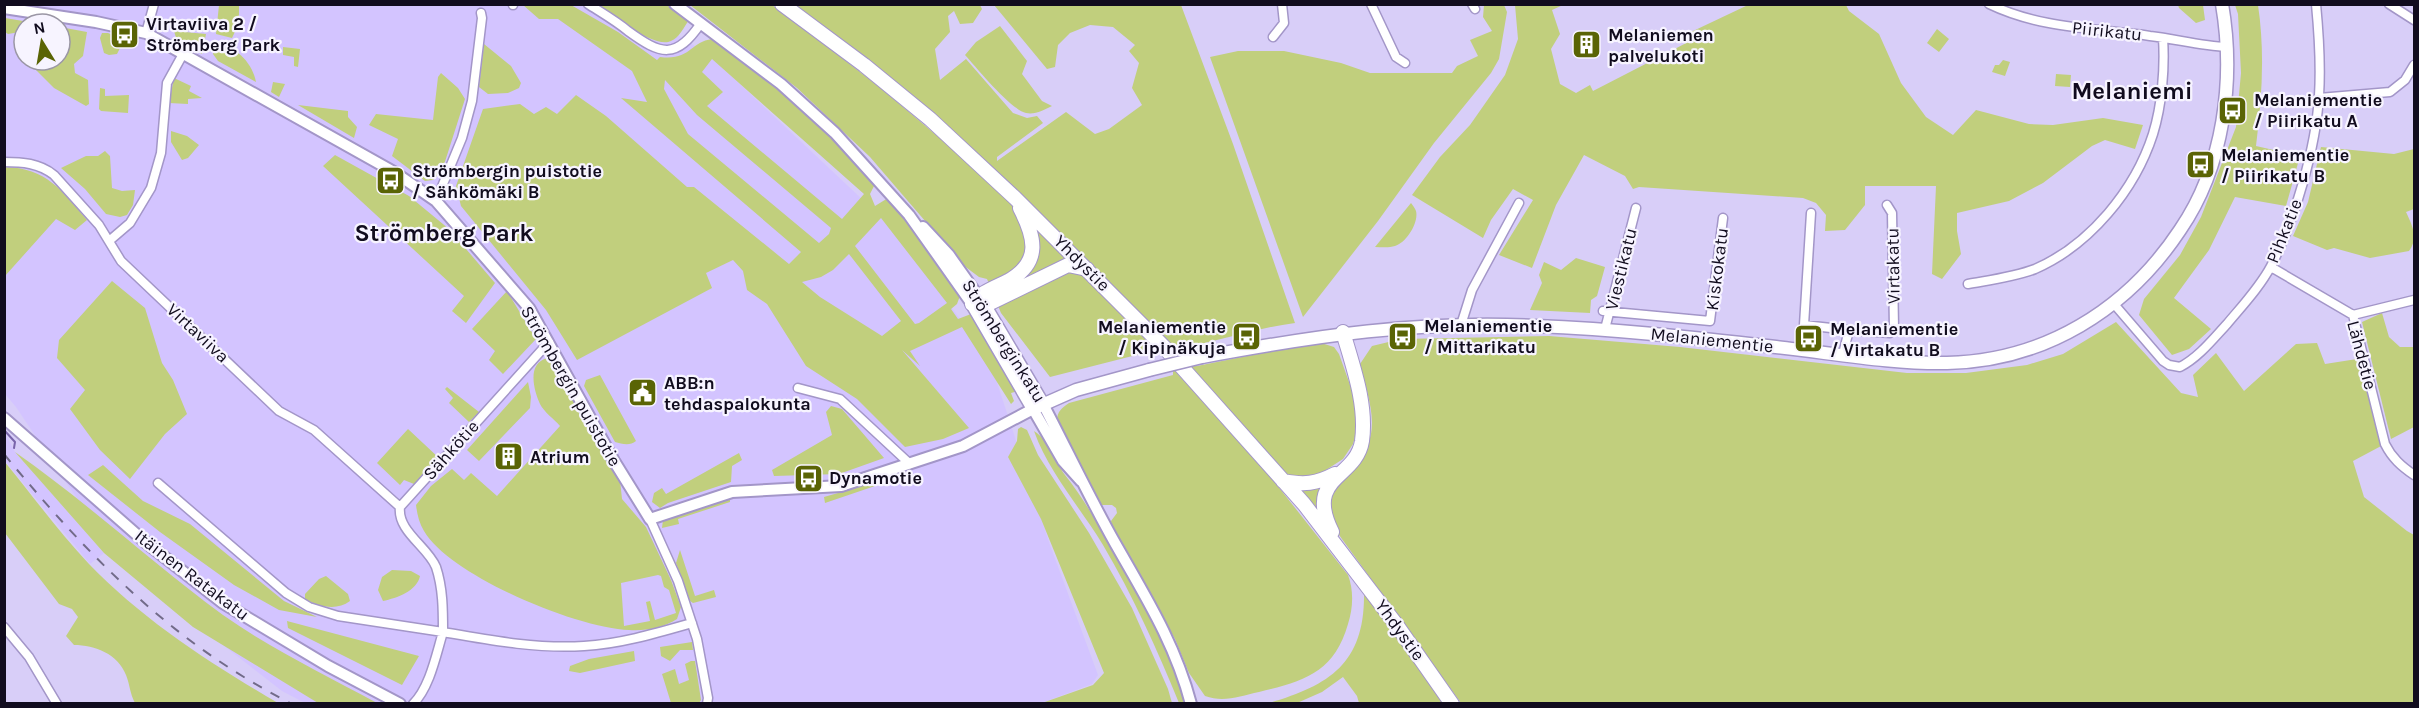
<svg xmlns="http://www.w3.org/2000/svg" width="2419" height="708" font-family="Karla,sans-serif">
  <rect width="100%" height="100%" fill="#d8cef8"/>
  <path fill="#d3c4ff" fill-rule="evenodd" d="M4,5H632L710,56L899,234L990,361L1050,545L1098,675L1092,684L1039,704H307L282,691L122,566L16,407L5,394ZM24,24H60V60H24Z
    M4,431L15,452L104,553L90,564L5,461Z"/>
  <path fill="#c1cf7d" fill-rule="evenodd" d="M219,5H239V23L232,38L216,34Z
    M523,5H571L618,32L657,60L660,57C690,61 690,42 712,39L781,92L820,126L871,178L875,184L870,194L875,206L888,198L961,293L957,304L951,309L958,319L971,314L976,317L1021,390L1011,393L1014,401L1011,404L962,327L910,351L920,366L902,350L969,428L943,439L905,447L857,399L806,366L767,304L747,290L743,271L733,260L706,273L712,288L577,360L546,310L461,206L456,186L483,109L520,104L534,114L546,107L557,114L576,95L606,116L687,187H694L789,264L801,252L621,98L647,102L632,71L558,19H539ZM712,59L864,194L842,219L707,106L723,92L702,72ZM665,80L697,115L831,228L829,234L819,243L688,134L664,89ZM881,218L947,303L919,323L915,324L855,246ZM849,254L901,321L882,336L820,297L802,282L821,277L833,270Z
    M598,5H667L689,20C684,27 679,38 671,41C654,49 613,15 598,5Z
    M690,5H772L814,36L883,90L968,162L1061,252L1156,350L1050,377L1001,313L987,279L979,277L963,265L870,157L797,88Z
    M794,5H980L982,9L973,23L960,24L954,11L948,16L950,32L935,49L940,80L966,59L1013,113L1027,118L1037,116L1043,123L997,157V161L1066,112L1095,134L1109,129L1142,105L1132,88L1139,63L1129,51L1135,45L1113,27L1090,25L1070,33L1058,45L1055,67L1047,69L994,5H1181L1233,144L1295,323C1256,328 1220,341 1182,348L1180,346L1174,348L995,170L874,65Z
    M1484,5H1504L1507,12L1499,59L1491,73L1434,143L1378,221L1303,317L1210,57L1238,51H1284L1341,63L1370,73H1452L1457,66L1478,56L1470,40L1492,31L1483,17Z
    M1515,5H1563L1552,10L1560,34L1551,49L1560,84L1576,93L1590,85L1593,91L1694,39L1691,32L1748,5H1846L1849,11L1879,34L1901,83L1926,117L1953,135L1976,110L2029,124L2053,125L2103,118L2143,125L2135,149L2105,140L2092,146L2043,183L2009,201L1957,213V231L1961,254L1942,279L1932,274L1936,186H1865V205L1845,230L1825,231L1826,215L1816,203L1803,198L1639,187L1633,189L1625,176L1584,155L1556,205L1532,268L1499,255L1533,200L1513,189L1491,220L1483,238L1412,195L1440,157L1470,125L1505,75L1518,39Z
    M2178,5H2203L2205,20L2196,23L2179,8Z
    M2235,5H2258C2265,52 2262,98 2256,146L2300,156L2286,206L2235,197L2209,250L2174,298L2211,329L2189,349L2172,355L2139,315L2144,299L2180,255L2201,217L2236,127L2241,73L2238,14Z
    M4,18H5L41,24H24V47L20,32L8,34L5,32Z
    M1000,26L1027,61L1022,74L1042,101L1052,106C1044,110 1035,115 1026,113C1010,109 977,68 965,55L976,42Z
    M60,27L87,32L83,56L74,64L75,73L88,80L89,104L86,106L54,88L28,62V60H60Z
    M1937,29L1949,39L1939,52L1927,43Z
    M174,31L206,34L202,54L177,41Z
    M102,33H108L124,40L117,54L109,55L104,53L100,38Z
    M484,44L511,66L521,83L519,88L508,93L488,94L479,87Z
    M220,46C238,47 253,65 256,82L218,61L213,54L214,48Z
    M283,47L300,49L298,67L294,66V57L283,55Z
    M2003,60L2010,62L2005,76L1992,72L1995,65H1999Z
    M441,73L458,88L465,99L442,171L433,180L425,181L392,156L398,139L369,125L376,114L433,120L438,77Z
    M2056,74L2071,75L2070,87L2055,86Z
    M174,78L191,86L189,91L202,98L188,99V104L169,103Z
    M273,82L285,84L279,97L271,92Z
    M100,88L105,89V96L129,95L128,113L101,111L99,109Z
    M298,105L348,111V117L357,127L354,138Z
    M171,131L187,136L199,145L188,158L182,160L171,142Z
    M2321,147L2394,154L2414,149V209L2406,212C2412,225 2419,238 2409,251L2370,258L2334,248L2327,250L2293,236L2308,202Z
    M105,151L110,156L112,188L122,191L135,190L133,205L127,215L120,217L106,214L85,189L61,168L86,156H98Z
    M335,155L409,196L449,229L495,283L466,323L452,311L464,296L323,166Z
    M5,167C46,168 62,190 87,220L75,230L56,219L5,276Z
    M1411,203C1413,206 1415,208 1416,211C1419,223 1406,243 1395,246C1389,248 1381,247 1375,247Z
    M1576,258L1605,267L1597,296L1591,300L1590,313L1530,310L1542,283L1539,275L1544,262L1561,270Z
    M112,281L145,308L162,363L173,380L187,414L165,434L130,479L100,450L70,409L85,390L57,358L59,340Z
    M507,291L536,339L503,374L489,360L495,351L472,329Z
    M2382,313L2389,337L2400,347H2414V427L2391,439L2362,322Z
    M2116,322L2181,393L2198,397L2193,375L2216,353L2244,391L2296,344L2317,343L2325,364L2357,359L2383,445L2353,461L2364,497L2407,531L2414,535V703H1461L1334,528C1332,521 1328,512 1328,505C1328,478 1366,462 1371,434C1375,411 1365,386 1360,364L1372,346L1401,339L1549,336L1680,347L1907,373H1966L2027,365L2063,354Z
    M1318,342L1334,347L1339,354L1354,396L1358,426L1353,444L1343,459L1312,479L1288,476L1283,472L1188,365L1195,363L1197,366Z
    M548,358L553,362L620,480L622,499L646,527L671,580L681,607L677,619C663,628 646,631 629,630C579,629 450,576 424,531C419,523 417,513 416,505L431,486L452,469L464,480L471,473L497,496L560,426C554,419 544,412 540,404C533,389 527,362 548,358ZM658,575L661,576L664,587L669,590L676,613L655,620L650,601L646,602L650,621L624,626L621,583Z
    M1173,369L1262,466L1348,575C1354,591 1353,608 1348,624C1334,673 1304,681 1259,692C1240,696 1224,703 1205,696L1189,673L1175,639L1112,527L1111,521L1117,513L1116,508L1112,505H1100L1057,421C1057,411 1062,408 1069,403L1173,375Z
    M600,375L636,441C630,446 622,444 615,442L584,386L586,380Z
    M528,382L531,397L530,408L479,461L467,450Z
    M447,387L479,412L469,422L449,403L453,398L445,389Z
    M831,406L842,409L884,458L839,474L774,476L772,470L832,435L826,412Z
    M1021,427L1027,430L1038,455L1089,533L1132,608L1168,689L1172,703H1042L1093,685L1104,673L1041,519L1008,457L1017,441L1018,429Z
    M408,429L439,458L414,484L404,480L400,485L377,463Z
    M1034,431C1050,441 1054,460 1065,475C1085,500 1100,528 1116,555C1145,605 1169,648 1186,703H1179C1157,649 1133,596 1103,545C1080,507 1049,473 1034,431Z
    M15,452C88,503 152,563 223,615C271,649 326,675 377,703H318L193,627L104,553Z
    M739,453L742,460L732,466L731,482L668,503L660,508L652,502L654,493L662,488L666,494Z
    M4,461C32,495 59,532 89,564C143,620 211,664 278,703H135C130,694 130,685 126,675C118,654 95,645 74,645L66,636L78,617L72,609L59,604L5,533Z
    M103,465L143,501L190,524L284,601L317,617L279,610L234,585L160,532L88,475Z
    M1327,481L1319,516L1300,490Z
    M873,483L875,486L825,503L824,497Z
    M730,498V502L678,519L679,524L662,528L663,520Z
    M680,550L695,596L714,590L716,597L693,603L690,601L676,563Z
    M392,570L411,571L420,576C417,591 397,598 383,601L378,590L382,577Z
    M326,576L348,594L350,601C337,611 319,607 305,599V594L319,579Z
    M1364,593L1446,703H1359L1357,696L1343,677L1322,692L1297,703L1266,704C1329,686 1365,664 1364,593Z
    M287,621L419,656L402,685L288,628Z
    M692,642L693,650H680L670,661L661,656L660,647Z
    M634,651L635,661L580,673L569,671L570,666L589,659Z
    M691,661H695L701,700L699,703H671L662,674L675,669L679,684L689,680L685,664Z"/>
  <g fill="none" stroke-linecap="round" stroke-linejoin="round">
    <path stroke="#7964aa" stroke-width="2" d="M4,430L15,442L14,448"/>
    <defs>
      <path id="minor" d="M513,4V5
        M588,4C602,13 616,21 628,31C661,55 676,60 701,23
        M1371,4L1396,57L1405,63
        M1472,4L1475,9
        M1989,4C2041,29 2095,28 2150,36C2176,39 2201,46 2227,47
        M2389,4L2414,20
        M146,33L154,4
        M1273,37L1284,23L1282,4
        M2319,98L2390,92L2405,80L2414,65
        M4,162C22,162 39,163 54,175L99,225L121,261L279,411L314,430L400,507
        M436,201L462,138L472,101L482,18L481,13
        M1811,213L1804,325L1849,330
        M109,241L130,223L151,188L161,153L167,83L183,54
        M2271,267L2353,315L2385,444C2392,458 2401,466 2414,475
        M1968,284C1990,280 2014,277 2035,269C2090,245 2135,190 2153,134C2162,105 2165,68 2163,38
        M2114,304L2163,361L2169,365L2180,367C2199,357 2213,339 2227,324C2242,306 2260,287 2271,266C2295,220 2316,147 2319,96C2321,65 2319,35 2316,4
        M1603,311L1710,321L1723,218
        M2353,315L2414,300
        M1461,325L1472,290L1519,203
        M1605,329L1636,208
        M1843,354L1849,330L1890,333L1894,328L1892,213L1887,205
        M798,388L840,399L910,464
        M158,483L286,593L309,607L338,616L443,632C443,610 443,588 436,567C428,547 397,531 400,507L549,342
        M650,519L678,581L697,639L708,698L707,704
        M4,627L29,657L57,704
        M413,704C430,687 436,655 443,632C489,640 536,649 584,646C620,644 657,633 692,623"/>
      <path id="tertiary" d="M675,4L781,84L835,133L909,215L972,304
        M4,8L96,22L146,33L394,172L436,201L529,308L614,461L650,519L732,492L841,486L963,446L1033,409L1063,461L1081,481
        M923,227L949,255L978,296
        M1043,404C1067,450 1089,497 1115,543C1145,596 1175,643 1191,704
        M4,418L144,541L223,603L328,666L400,704"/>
      <path id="secondary" d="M981,299L1043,404
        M972,304L1033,409L1076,390L1149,370
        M1202,357C1314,336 1421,320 1536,326C1616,329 1696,338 1776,347C1832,353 1891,364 1947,363C2044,361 2127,310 2180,230C2224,166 2235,80 2222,4"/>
      <path id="trunk" d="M782,4L864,65L930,119L1015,198L1163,346L1304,504L1396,624L1452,704
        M1020,208C1035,237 1042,262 1008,281C994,288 981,292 972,304L984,306L1068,265L1087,269
        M1283,481C1304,485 1316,484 1335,474
        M1332,532C1304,476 1356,479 1362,441C1367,404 1353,367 1343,332"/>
    </defs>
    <use href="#minor" stroke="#a396c8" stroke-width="11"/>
    <use href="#tertiary" stroke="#a396c8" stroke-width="14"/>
    <use href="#secondary" stroke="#a396c8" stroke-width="15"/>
    <use href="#trunk" stroke="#a396c8" stroke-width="16"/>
    <use href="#minor" stroke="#fff" stroke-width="8"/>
    <use href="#tertiary" stroke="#fff" stroke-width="10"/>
    <use href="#secondary" stroke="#fff" stroke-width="12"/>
    <use href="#trunk" stroke="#fff" stroke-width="14"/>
    <path stroke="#726b89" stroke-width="2" stroke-dasharray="10 10" stroke-linecap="butt" d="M4,454C88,556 172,643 292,704"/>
    <defs>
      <path id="secondary-bridge" d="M1149,370L1202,357"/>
    </defs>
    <use href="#secondary-bridge" stroke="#a396c8" stroke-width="15" stroke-linecap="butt"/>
    <use href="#secondary-bridge" stroke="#fff" stroke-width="12"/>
  </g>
  <defs>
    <symbol id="bus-square" viewBox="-11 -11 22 22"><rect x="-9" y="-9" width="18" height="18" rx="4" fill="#5a6405" stroke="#f7f4ff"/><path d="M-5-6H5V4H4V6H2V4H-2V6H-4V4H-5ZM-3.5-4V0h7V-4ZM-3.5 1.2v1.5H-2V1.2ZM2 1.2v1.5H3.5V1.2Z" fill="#fff"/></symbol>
    <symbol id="building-square" viewBox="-11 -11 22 22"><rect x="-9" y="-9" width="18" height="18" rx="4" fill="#5a6405" stroke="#f7f4ff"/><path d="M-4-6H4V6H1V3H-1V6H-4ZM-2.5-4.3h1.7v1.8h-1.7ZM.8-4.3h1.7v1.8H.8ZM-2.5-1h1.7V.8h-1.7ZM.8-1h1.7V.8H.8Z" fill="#fff"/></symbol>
    <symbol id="civic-square" viewBox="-11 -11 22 22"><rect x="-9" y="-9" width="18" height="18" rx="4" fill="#5a6405" stroke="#f7f4ff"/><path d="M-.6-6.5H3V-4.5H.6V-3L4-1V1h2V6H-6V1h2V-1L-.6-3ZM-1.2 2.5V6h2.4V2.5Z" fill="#fff"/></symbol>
  </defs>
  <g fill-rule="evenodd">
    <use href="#bus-square" x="108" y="18" width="33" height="33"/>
    <use href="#building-square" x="1570" y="28" width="33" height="33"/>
    <use href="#bus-square" x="2216" y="94" width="33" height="33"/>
    <use href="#bus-square" x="2184" y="148" width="33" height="33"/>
    <use href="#bus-square" x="374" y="164" width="33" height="33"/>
    <use href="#bus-square" x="1386" y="320" width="33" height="33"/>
    <use href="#bus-square" x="1230" y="320" width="33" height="33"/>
    <use href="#bus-square" x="1792" y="322" width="33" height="33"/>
    <use href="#civic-square" x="626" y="376" width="33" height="33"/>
    <use href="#building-square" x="492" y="440" width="33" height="33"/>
    <use href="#bus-square" x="792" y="462" width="33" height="33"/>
  </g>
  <g text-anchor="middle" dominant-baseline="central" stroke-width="4.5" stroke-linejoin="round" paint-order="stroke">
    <g font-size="18" font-weight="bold" fill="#110c1e" stroke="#f7f4ff" text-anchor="start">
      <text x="146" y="24">Virtaviiva 2 /<tspan x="146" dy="21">Strömberg Park</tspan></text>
      <text x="1608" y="35">Melaniemen<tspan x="1608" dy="21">palvelukoti</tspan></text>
      <text x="2254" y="100">Melaniementie<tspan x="2254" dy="21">/ Piirikatu A</tspan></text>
      <text x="2221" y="155">Melaniementie<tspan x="2221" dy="21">/ Piirikatu B</tspan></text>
      <text x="412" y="171">Strömbergin puistotie<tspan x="412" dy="21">/ Sähkömäki B</tspan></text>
      <text x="1424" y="326">Melaniementie<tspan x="1424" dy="21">/ Mittarikatu</tspan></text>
      <text x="1226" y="327" text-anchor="end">Melaniementie<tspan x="1226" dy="21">/ Kipinäkuja</tspan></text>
      <text x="1830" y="329">Melaniementie<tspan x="1830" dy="21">/ Virtakatu B</tspan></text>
      <text x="664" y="383">ABB:n<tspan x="664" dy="21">tehdaspalokunta</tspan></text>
      <text x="530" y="457">Atrium</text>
      <text x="829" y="478">Dynamotie</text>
    </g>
    <g font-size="18" fill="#110c1e" stroke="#f7f4ff">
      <text transform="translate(2107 31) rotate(6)">Piirikatu</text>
      <text transform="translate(2284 231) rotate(-68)">Pihkatie</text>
      <text transform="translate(1082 263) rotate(45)">Yhdystie</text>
      <text transform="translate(1893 266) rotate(-91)">Virtakatu</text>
      <text transform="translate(1621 269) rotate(-76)">Viestikatu</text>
      <text transform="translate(1717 269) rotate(-83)">Kiskokatu</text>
      <text transform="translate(198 333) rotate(43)">Virtaviiva</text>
      <text transform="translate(1712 340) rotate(6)">Melaniementie</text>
      <text transform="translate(1004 341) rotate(58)">Strömberginkatu</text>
      <text transform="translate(2362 355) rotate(75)">Lähdetie</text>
      <text transform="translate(571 386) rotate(60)">Strömbergin puistotie</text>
      <text transform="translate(451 450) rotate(-48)">Sähkötie</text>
      <text transform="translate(192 575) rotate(37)">Itäinen Ratakatu</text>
      <text transform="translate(1400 630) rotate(54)">Yhdystie</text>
    </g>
    <g font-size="24" font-weight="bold" fill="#110c1e" stroke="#f7f4ff">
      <text x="2132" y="91">Melaniemi</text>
      <text x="444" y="233">Strömberg Park</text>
    </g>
  </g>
  <rect width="2419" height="708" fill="none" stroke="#110c1e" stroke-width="12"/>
  <g transform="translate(42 42) rotate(349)"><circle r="28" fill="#f7f4ff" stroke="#9b97a5" stroke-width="1.5"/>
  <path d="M0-4.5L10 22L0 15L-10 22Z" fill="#5a6405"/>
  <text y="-9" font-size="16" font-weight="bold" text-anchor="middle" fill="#110c1e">N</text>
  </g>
</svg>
